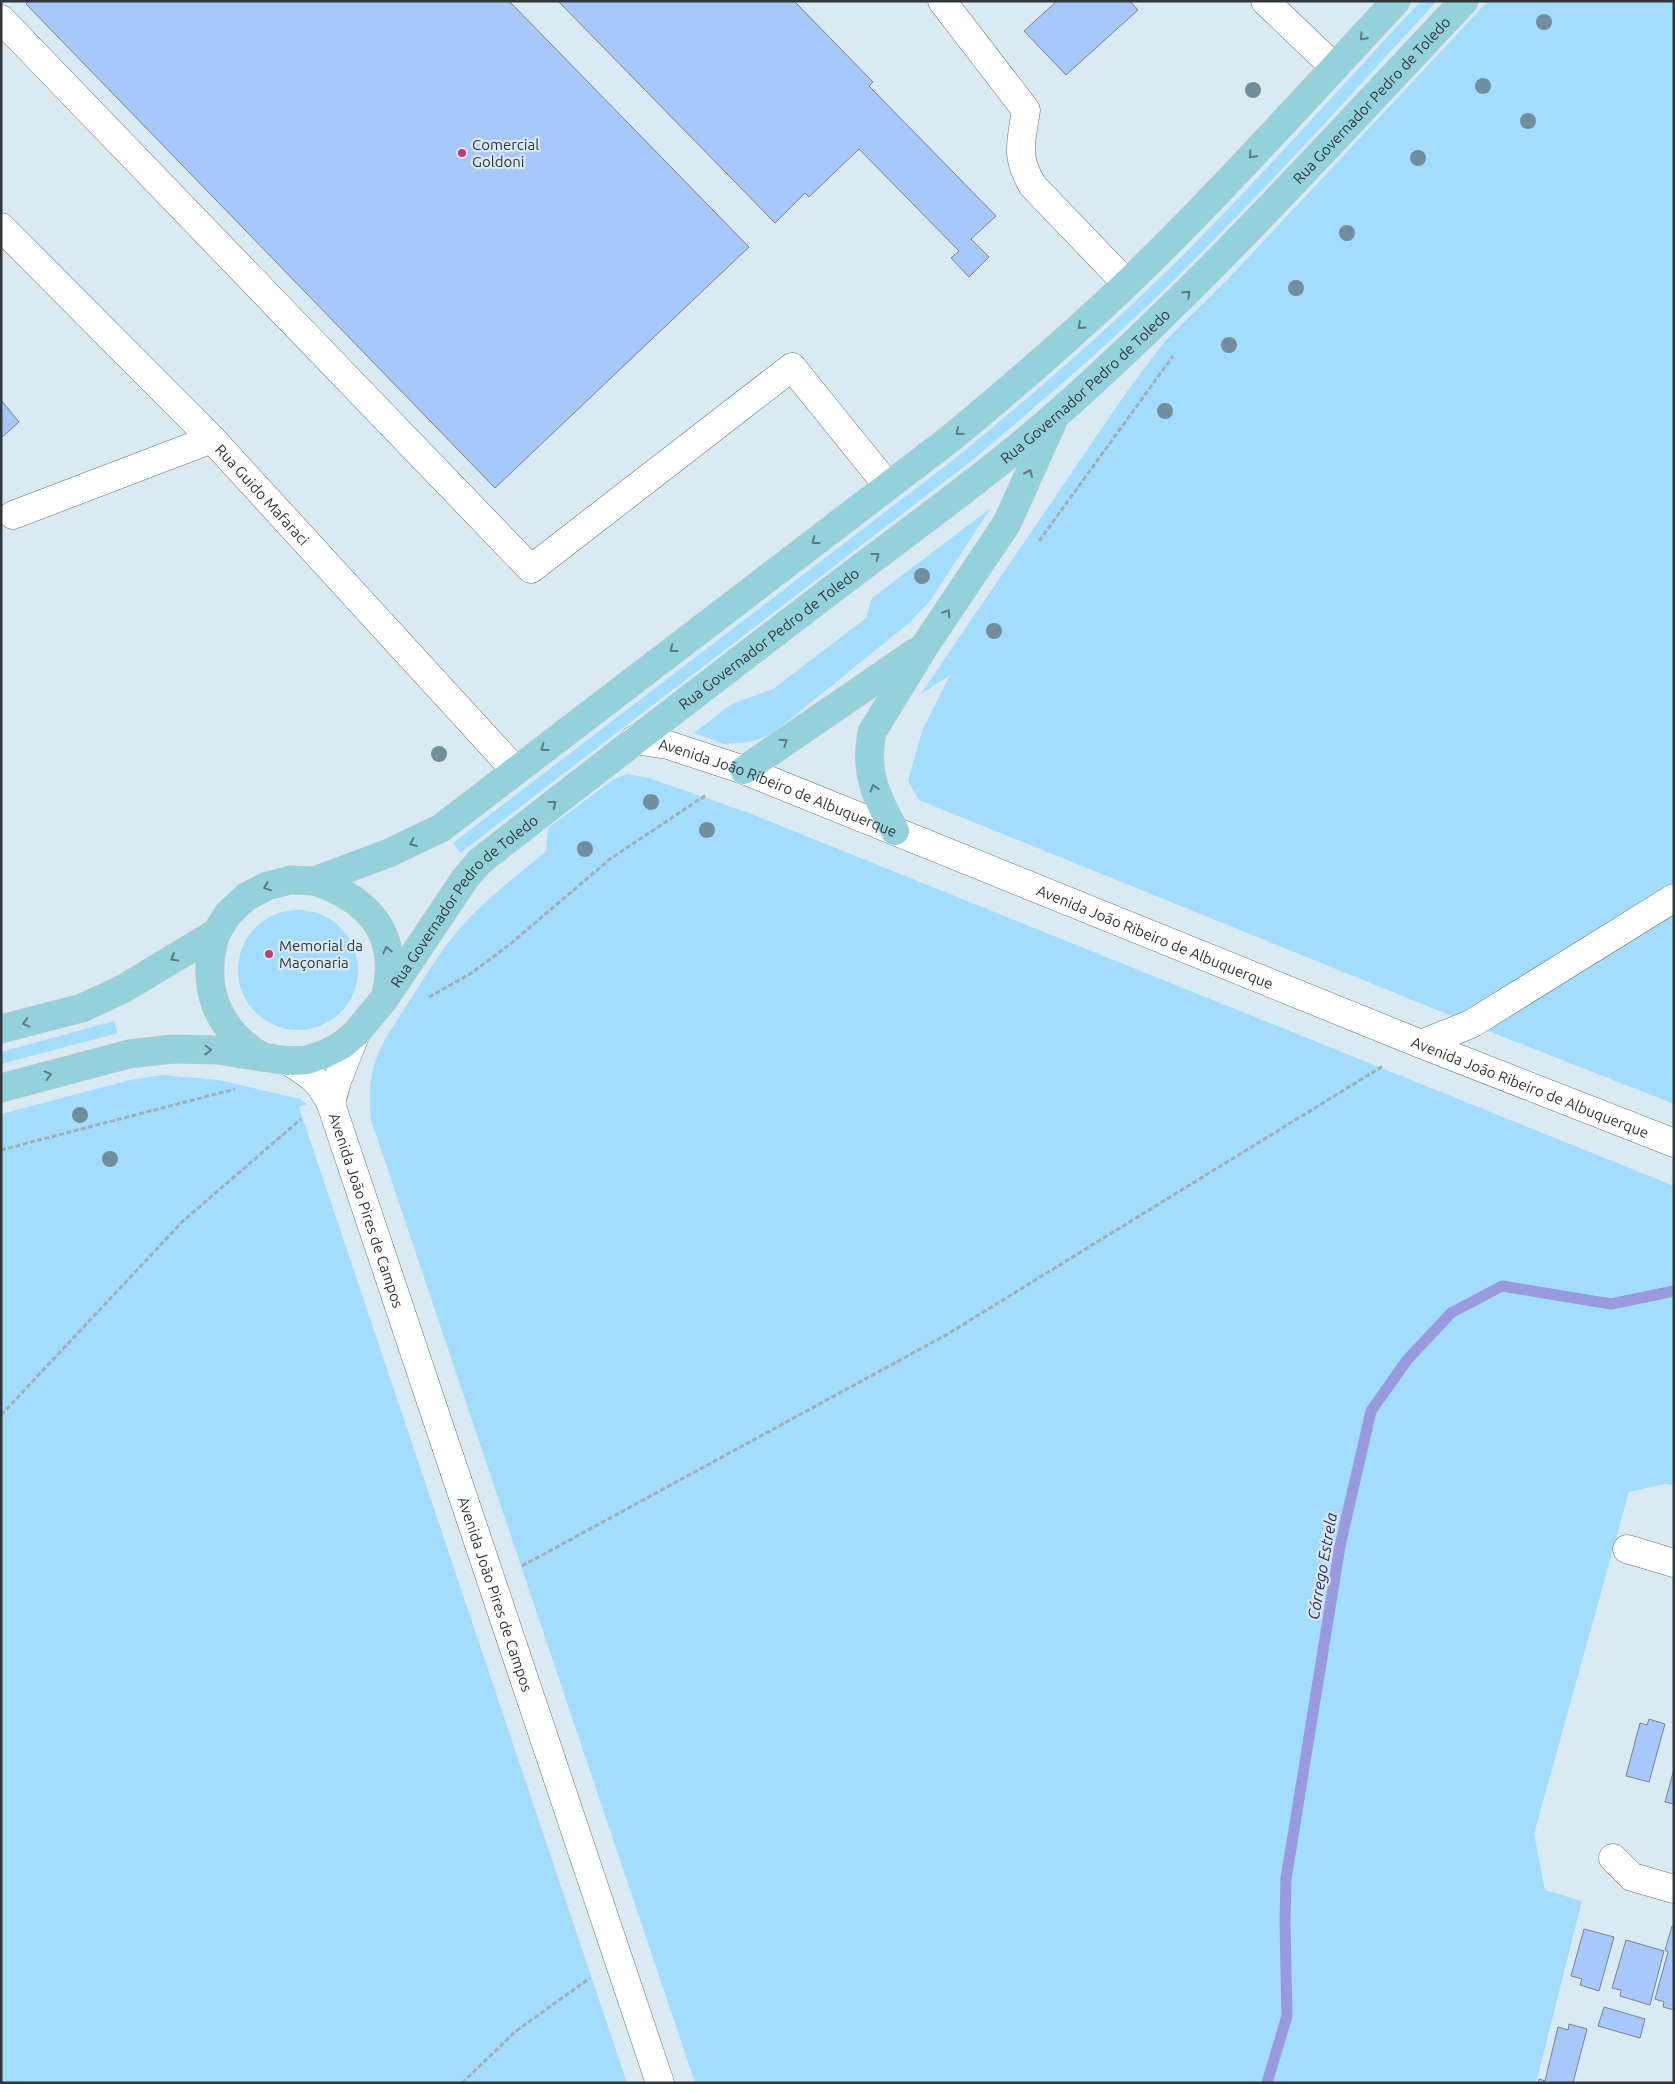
<svg xmlns="http://www.w3.org/2000/svg" width="1675" height="2084" font-family="Ubuntu,sans-serif">
  <rect width="100%" height="100%" fill="#daeaf3"/>
  <path fill="#a3ddfd" d="M1421,1H1437C1359,85 1283,171 1202,252C1129,327 1050,395 970,462L460,853L453,843L962,453C1042,387 1120,319 1193,245C1271,166 1345,82 1421,1Z
    M1488,1H1674V1104L1506,1038L919,800L908,781L922,731L950,675L920,695L1128,390L1165,341L1229,278Z
    M991,508L929,602L909,623L772,734L750,742L724,744L694,733L730,705L773,689L866,618L872,598Z
    M627,774L649,778L749,813L1674,1186V1485L1665,1484L1629,1492L1534,1834L1545,1890L1582,1901L1536,2083H695L371,1120C365,1064 381,1045 410,1000C426,975 441,950 460,928C485,899 517,876 546,851L548,828L614,779Z
    M238 970a60 60 0 1 1 120 0a60 60 0 1 1-120 0Z
    M114,1021L118,1033L1,1064V1052Z
    M162,1075L219,1080L300,1099L307,1104L299,1107L627,2083H1V1114L130,1080Z"/>
  <g fill="none" stroke-linecap="round" stroke-linejoin="round">
    <path stroke="#9899de" stroke-width="11" d="M1267,2083L1287,2016L1285,1921L1286,1879L1340,1546L1371,1411L1407,1360L1451,1313L1502,1286L1611,1304L1674,1291"/>
  </g>
  <path fill="#a6c8fb" stroke="#7b838f" d="M29,1H509L749,247L495,488L26,4Z
    M558,1H794L873,82L869,86L996,216L971,239L989,257L969,277L951,258L959,251L859,149L809,197L805,193L775,223Z
    M1057,1H1130L1138,10L1066,75L1024,31Z
    M1,400L19,422L1,438Z
    M1649,1719L1665,1724L1649,1782L1626,1776L1640,1723L1647,1725Z
    M1674,1769V1804L1665,1802Z
    M1672,1926H1674V2010L1663,2007L1664,2002L1655,1999L1668,1952L1665,1950Z
    M1584,1929L1614,1937L1599,1991L1580,1985L1582,1979L1571,1976Z
    M1626,1940L1664,1951L1650,2005L1620,1996L1621,1990L1612,1988Z
    M1604,2007L1645,2019L1640,2038L1598,2026Z
    M1569,2024L1587,2029L1573,2083H1538L1539,2079L1545,2081L1558,2027L1568,2030Z"/>
  <g fill="none" stroke-linecap="round" stroke-linejoin="round">
    <defs>
      <g id="minor">
        <path d="M942,1L1026,110C1021,143 1015,157 1033,186L1126,283"/>
        <path d="M1265,1L1334,67"/>
        <path d="M1,19L531,569L792,367L888,486"/>
        <path id="s1" d="M1,227L212,439L515,770"/>
        <path d="M13,515L212,439"/>
        <path id="s2" d="M634,740L668,745L744,770L1421,1044L1674,1143"/>
        <path d="M1421,1044L1471,1024L1674,898"/>
        <path id="s3" d="M288,1061C311,1075 319,1080 331,1104L660,2083"/>
        <path d="M331,1104L337,1081L356,1033"/>
        <path d="M1627,1549L1674,1563"/>
        <path d="M1613,1858L1632,1877L1674,1889"/>
      </g>
      <g id="major">
        <path d="M744,770L916,652"/>
        <path d="M895,831C876,797 864,772 872,732L924,647L1007,523L1052,423"/>
        <path d="M314,881C369,899 400,934 386,994"/>
        <path d="M216,933C200,983 215,1029 261,1056"/>
        <path d="M1,1029L82,1008L123,989L216,933L228,914L246,897L267,886L291,880L314,881L389,853L441,828L951,438C1031,372 1109,304 1181,230C1255,155 1325,77 1396,1"/>
        <path id="s4" d="M1,1088L129,1054L173,1049L217,1050L288,1061L307,1060L325,1054L342,1045L356,1033L385,998L464,880L479,862C596,770 715,679 834,588C909,531 986,476 1057,414C1202,286 1331,142 1464,1"/>
      </g>
    </defs>
    <use href="#minor" stroke="#66747c" stroke-width="29"/>
    <use href="#major" stroke="#c5c7c8" stroke-width="29"/>
    <path stroke="#a1aeb5" stroke-width="3" stroke-dasharray="5 2.5" stroke-linecap="butt" d="M1039,541L1173,356
      M429,997L470,974L509,945L610,859L706,795
      M1,1150L235,1089
      M1,1415L183,1221L301,1119
      M522,1566L946,1335L1383,1066
      M462,2083L516,2031L590,1978"/>
    <use href="#minor" stroke="#fff" stroke-width="28"/>
    <use href="#major" stroke="#93d2da" stroke-width="28"/>
  </g>
  <g fill="#728d9b">
    <circle cx="1544" cy="22" r="8"/>
    <circle cx="1483" cy="86" r="8"/>
    <circle cx="1253" cy="90" r="8"/>
    <circle cx="1528" cy="121" r="8"/>
    <circle cx="1418" cy="158" r="8"/>
    <circle cx="1347" cy="233" r="8"/>
    <circle cx="1296" cy="288" r="8"/>
    <circle cx="1229" cy="345" r="8"/>
    <circle cx="1165" cy="411" r="8"/>
    <circle cx="922" cy="576" r="8"/>
    <circle cx="994" cy="631" r="8"/>
    <circle cx="439" cy="754" r="8"/>
    <circle cx="651" cy="802" r="8"/>
    <circle cx="707" cy="830" r="8"/>
    <circle cx="585" cy="849" r="8"/>
    <circle cx="80" cy="1115" r="8"/>
    <circle cx="110" cy="1159" r="8"/>
  </g>
  <defs><path id="oneway-chevron" d="M-2-3.5L2.5 0L-2 3.5" fill="none" stroke-width="1.6" stroke-linecap="round" stroke-linejoin="round" transform="scale(1.25)"/></defs>
  <g stroke="#5d7c81">
    <use href="#oneway-chevron" transform="translate(1363 37) rotate(133)"/>
    <use href="#oneway-chevron" transform="translate(1252 155) rotate(133)"/>
    <use href="#oneway-chevron" transform="translate(1187 294) rotate(-44)"/>
    <use href="#oneway-chevron" transform="translate(1081 326) rotate(138)"/>
    <use href="#oneway-chevron" transform="translate(959 432) rotate(140)"/>
    <use href="#oneway-chevron" transform="translate(1029 473) rotate(-66)"/>
    <use href="#oneway-chevron" transform="translate(815 541) rotate(143)"/>
    <use href="#oneway-chevron" transform="translate(876 556) rotate(-37)"/>
    <use href="#oneway-chevron" transform="translate(947 613) rotate(-57)"/>
    <use href="#oneway-chevron" transform="translate(673 649) rotate(143)"/>
    <use href="#oneway-chevron" transform="translate(784 742) rotate(-34)"/>
    <use href="#oneway-chevron" transform="translate(544 748) rotate(143)"/>
    <use href="#oneway-chevron" transform="translate(874 788) rotate(-106)"/>
    <use href="#oneway-chevron" transform="translate(553 804) rotate(-38)"/>
    <use href="#oneway-chevron" transform="translate(413 843) rotate(156)"/>
    <use href="#oneway-chevron" transform="translate(267 887) rotate(159)"/>
    <use href="#oneway-chevron" transform="translate(387 950) rotate(-103)"/>
    <use href="#oneway-chevron" transform="translate(174 958) rotate(149)"/>
    <use href="#oneway-chevron" transform="translate(26 1023) rotate(165)"/>
    <use href="#oneway-chevron" transform="translate(208 1050) rotate(1)"/>
    <use href="#oneway-chevron" transform="translate(48 1075) rotate(-15)"/>
  </g>
  <g fill="#c43a72" stroke="#daeaf3" stroke-width="2">
    <circle cx="462" cy="153" r="5"/>
    <circle cx="269" cy="954" r="5"/>
  </g>
  <g text-anchor="middle" dominant-baseline="central" stroke-width="4.5" stroke-linejoin="round" paint-order="stroke">
    <g font-size="15" fill="#303639" stroke="#daeaf3">
      <text stroke="none"><textPath href="#s4" startOffset="1755">Rua Governador Pedro de Toledo</textPath></text>
      <text stroke="none"><textPath href="#s4" startOffset="1350">Rua Governador Pedro de Toledo</textPath></text>
      <text stroke="none"><textPath href="#s1" startOffset="374">Rua Guido Mafaraci</textPath></text>
      <text stroke="none"><textPath href="#s4" startOffset="945">Rua Governador Pedro de Toledo</textPath></text>
      <text stroke="none"><textPath href="#s2" startOffset="152">Avenida João Ribeiro de Albuquerque</textPath></text>
      <text stroke="none"><textPath href="#s4" startOffset="540">Rua Governador Pedro de Toledo</textPath></text>
      <text stroke="none"><textPath href="#s2" startOffset="558">Avenida João Ribeiro de Albuquerque</textPath></text>
      <text stroke="none"><textPath href="#s2" startOffset="962">Avenida João Ribeiro de Albuquerque</textPath></text>
      <text stroke="none"><textPath href="#s3" startOffset="174">Avenida João Pires de Campos</textPath></text>
      <text stroke="none"><textPath href="#s3" startOffset="579">Avenida João Pires de Campos</textPath></text>
    </g>
    <g font-size="15" fill="#303639" stroke="#daeaf3" text-anchor="start">
      <text x="472" y="144">Comercial<tspan x="472" dy="17">Goldoni</tspan></text>
      <text x="279" y="945">Memorial da<tspan x="279" dy="17">Maçonaria</tspan></text>
    </g>
    <g font-size="16" font-style="italic" fill="#2b1e6e" stroke="#daeaf3">
      <text transform="translate(1322 1566) rotate(-80)">Córrego Estrela</text>
    </g>
  </g>
  <rect width="1675" height="2084" fill="none" stroke="#303639" stroke-width="5"/>
</svg>
